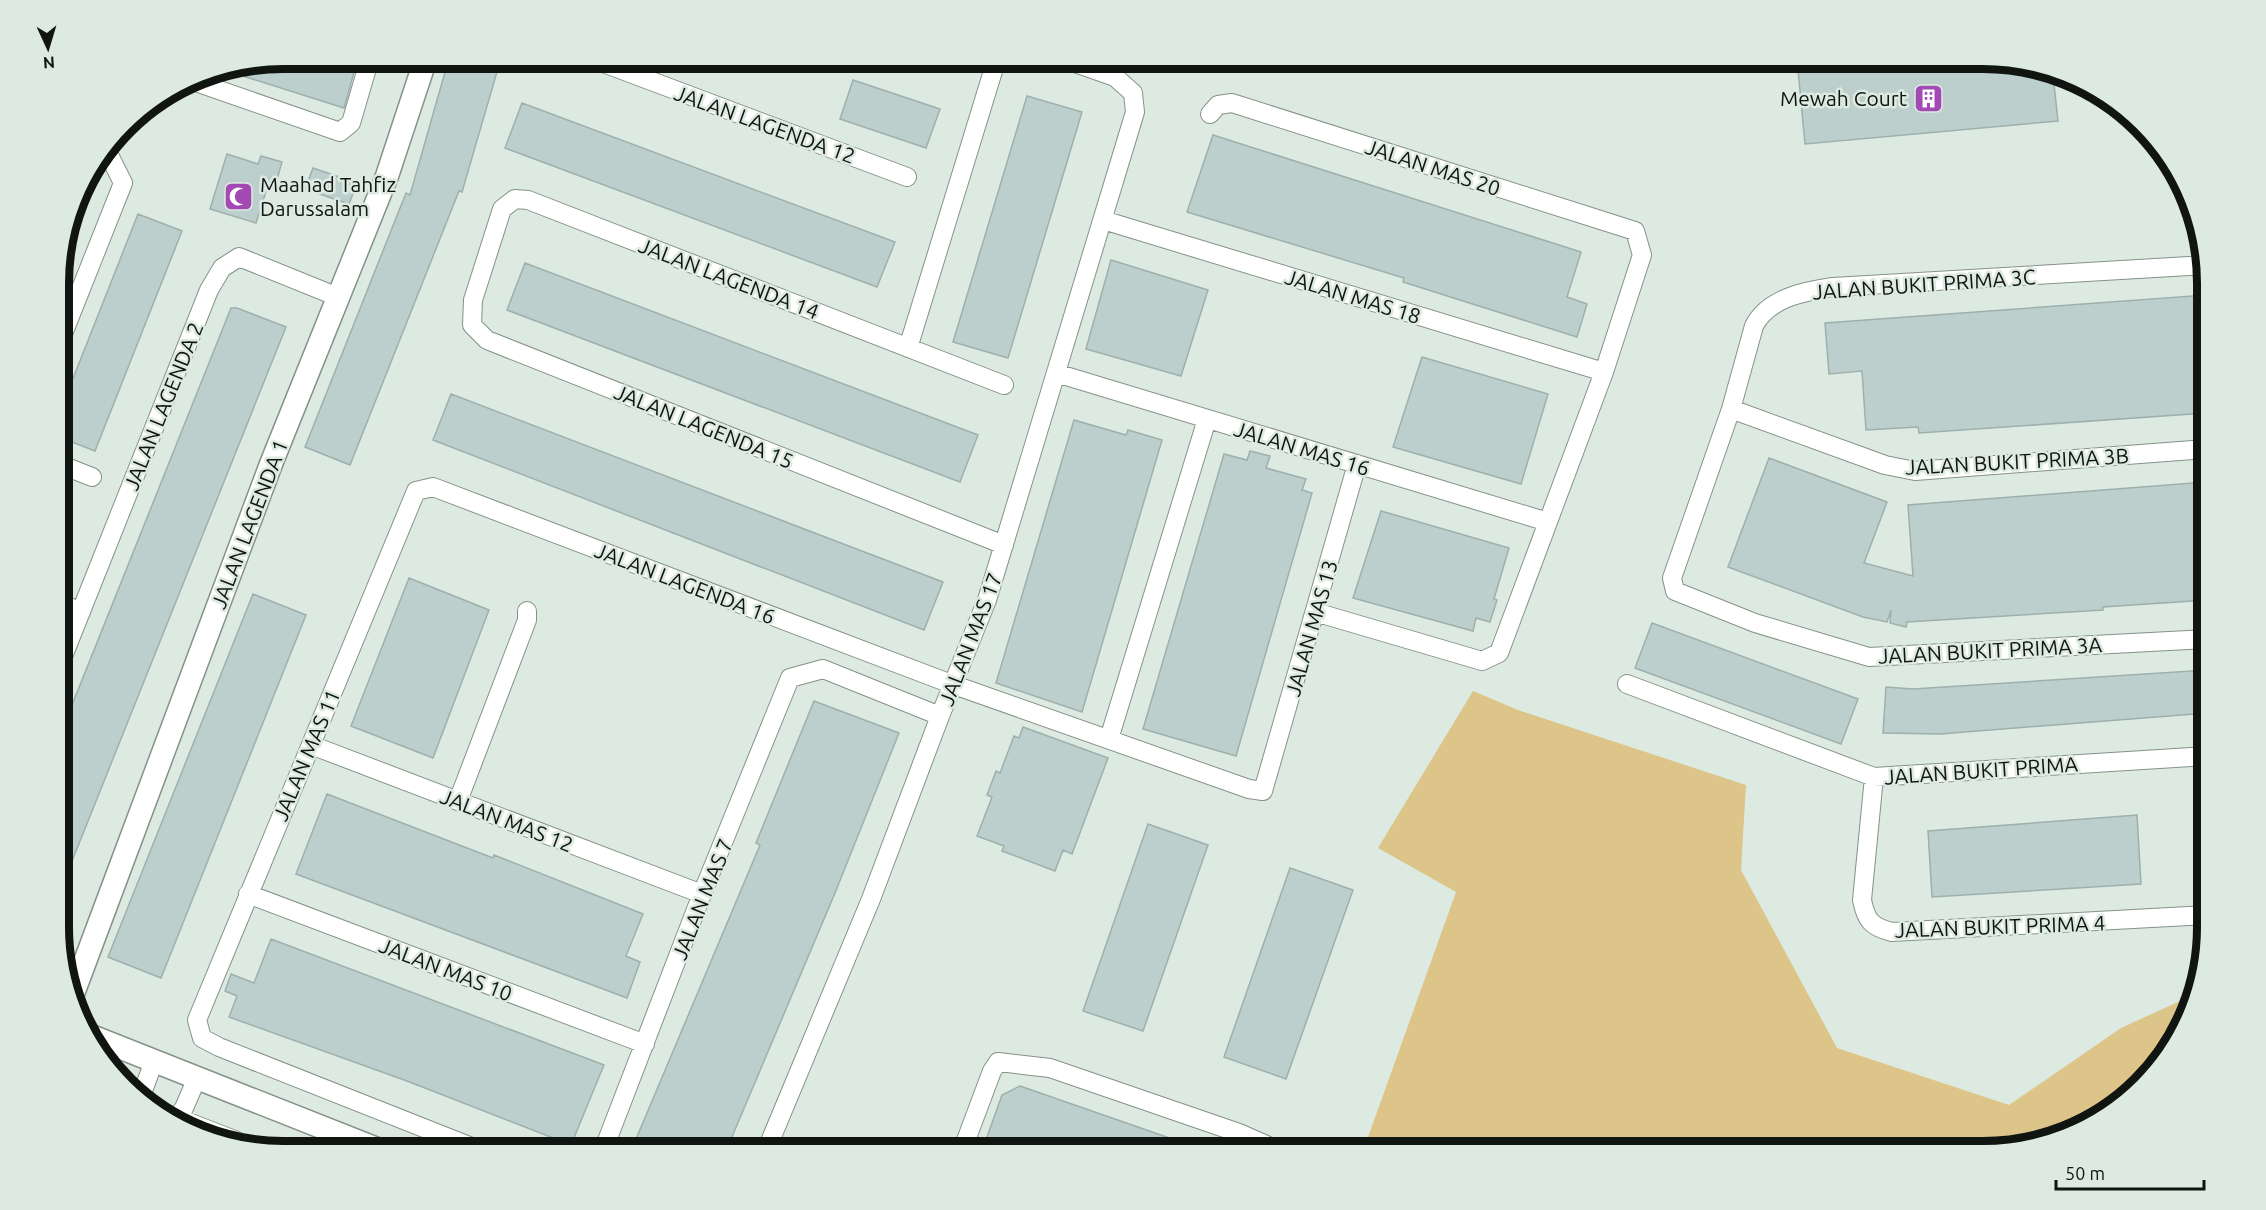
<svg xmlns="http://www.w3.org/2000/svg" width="2266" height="1210" font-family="Ubuntu,sans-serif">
  <rect width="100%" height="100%" fill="#ddeae1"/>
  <path fill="#ddc589" d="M1473,691L1518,710L1746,785L1741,870L1837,1048L2009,1105L2121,1028L2191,996L2184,1026L2151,1075L2107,1114L2055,1140L1997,1151H1363L1456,892L1378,848Z"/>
  <path fill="#bdcfcd" stroke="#9eafad" stroke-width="1.5" d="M283,58H358L344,108L224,70Z
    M449,58H501L462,192L459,191L350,465L305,447L406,193L410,195Z
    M1923,58H1983L2053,75L2058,121L1805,144L1798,70Z
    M853,80L940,109L926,148L840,119Z
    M1027,96L1082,112L1008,358L953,342Z
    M522,103L895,242L877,287L505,148Z
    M1213,135L1581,252L1567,297L1587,304L1577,337L1403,282L1404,278L1187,212Z
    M227,154L258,164L261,156L282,162L276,183L269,182L256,223L210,209Z
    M313,168L357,183L349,204L305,189Z
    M138,214L182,231L95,451L59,437V414Z
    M1111,260L1208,290L1181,376L1086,349Z
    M525,263L978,435L960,482L507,310Z
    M2206,295V413L1919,433L1918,427L1866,430L1862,371L1829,374L1825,323Z
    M231,308H237L286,327L60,891V735Z
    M1422,357L1548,394L1521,484L1393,447Z
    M451,394L943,582L924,630L433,440Z
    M1074,420L1126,435L1128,430L1162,440L1082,712L996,683Z
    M1250,451L1270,456L1266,468L1306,479L1302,490L1312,493L1236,756L1143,729L1224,454L1247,460Z
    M1769,458L1887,502L1864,563L1913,576L1908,505L2206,482L2207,600L2103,607V610L1907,622L1906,627L1890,623L1891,610L1887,622L1863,617L1728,567Z
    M1381,511L1509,548L1494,599L1497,600L1490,622L1476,618L1473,631L1353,598Z
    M409,578L489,610L433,758L351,726Z
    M253,594L306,615L161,978L108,957Z
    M1652,623L1858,699L1841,744L1635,668Z
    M2207,670V713L1940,734L1883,733L1886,687L1913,689Z
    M814,701L899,733L835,893L726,1151H631L760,845L756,843Z
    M1023,727L1108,758L1072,854L1063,850L1055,871L1002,851L1004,846L977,836L992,797L987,795L996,771L1000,773L1014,736L1019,738Z
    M327,794L493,858L494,855L643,914L626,956L640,962L627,998L296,874Z
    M2137,815L2141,884L1932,897L1928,831Z
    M1148,824L1208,845L1143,1031L1083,1011Z
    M1290,868L1353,890L1286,1079L1224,1057Z
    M271,939L604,1065L571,1145L407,1081L229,1017L237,996L225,991L231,974L254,983Z
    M1020,1086L1201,1149L1200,1151H982L1002,1095Z"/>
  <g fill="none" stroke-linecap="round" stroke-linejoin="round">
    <defs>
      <path id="minor" d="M590,58L907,177
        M190,80L340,132L351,123L370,58
        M1210,114L1218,105L1232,103L1635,231L1642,255L1604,372L1499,653L1482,661L1315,612
        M1103,220L1604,372
        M2206,265L1833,287C1805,291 1768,298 1754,326L1731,409L1672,578L1675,591L1755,623L1869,657L2207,639
        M59,344L123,183L107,151
        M908,348L997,58
        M1056,373L1548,522
        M1731,409L1885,465L1915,471L2206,449
        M59,464L92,477
        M1004,545L487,340L472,325L473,300L502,209L515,199L528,200L1004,385
        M60,603L81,612
        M60,664L209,290L222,268L239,257L338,297
        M1627,684L1874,777L2207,756
        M1109,739L1207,419
        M311,745L702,894
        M1874,777L1862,900C1866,920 1871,927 1892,932L2207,915
        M458,801L527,620V611
        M248,894L645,1044
        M140,1099L154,1061
        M178,1118L237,1141
        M174,1121L184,1108L197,1078
        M482,1151L219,1047L202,1038L197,1020L416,491L433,487L954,685L1249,789L1263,791L1357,464
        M603,1151L702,894L790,678L823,669L940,716
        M766,1151L871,899L940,716L987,600L1135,112L1133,93L1115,77L1061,58
        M962,1151L992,1071L998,1062L1050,1068L1239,1133L1280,1151"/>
      <path id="tertiary" d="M74,991L271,464L387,176L426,58
        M91,1036L382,1151"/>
    </defs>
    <use href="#minor" stroke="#859289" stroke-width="20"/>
    <use href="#tertiary" stroke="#859289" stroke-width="25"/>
    <use href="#minor" stroke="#fff" stroke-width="18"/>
    <use href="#tertiary" stroke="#fff" stroke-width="22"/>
  </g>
  <defs>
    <symbol id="building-square" viewBox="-11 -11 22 22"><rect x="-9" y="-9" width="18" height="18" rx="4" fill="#a349b4" stroke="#ddeae1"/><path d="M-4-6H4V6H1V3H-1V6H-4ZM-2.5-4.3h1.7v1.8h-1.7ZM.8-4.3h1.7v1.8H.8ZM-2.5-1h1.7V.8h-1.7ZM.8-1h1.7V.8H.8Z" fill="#fff"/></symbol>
    <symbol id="mosque-square" viewBox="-11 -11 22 22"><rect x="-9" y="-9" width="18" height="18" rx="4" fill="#a349b4" stroke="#ddeae1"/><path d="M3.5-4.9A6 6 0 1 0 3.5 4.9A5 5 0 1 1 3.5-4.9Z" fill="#fff"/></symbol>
  </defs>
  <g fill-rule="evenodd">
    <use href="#building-square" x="1912" y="82" width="33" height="33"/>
    <use href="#mosque-square" x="222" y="180" width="33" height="33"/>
  </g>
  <g text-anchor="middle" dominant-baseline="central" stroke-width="5" stroke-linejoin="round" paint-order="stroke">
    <g font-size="21" fill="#101512" stroke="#ddeae1" text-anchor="end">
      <text x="1907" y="98">Mewah Court</text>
      <text x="260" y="184" text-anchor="start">Maahad Tahfiz<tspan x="260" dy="24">Darussalam</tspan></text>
    </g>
    <g font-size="21" fill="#101512" stroke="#ddeae1">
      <text transform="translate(765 124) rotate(20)">JALAN LAGENDA 12</text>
      <text transform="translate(1433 167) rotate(18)">JALAN MAS 20</text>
      <text transform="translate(729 278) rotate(21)">JALAN LAGENDA 14</text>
      <text transform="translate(1924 284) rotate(-4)">JALAN BUKIT PRIMA 3C</text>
      <text transform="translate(1353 296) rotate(17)">JALAN MAS 18</text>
      <text transform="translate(163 406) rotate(-68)">JALAN LAGENDA 2</text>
      <text transform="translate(704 426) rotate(22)">JALAN LAGENDA 15</text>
      <text transform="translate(1302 448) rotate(17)">JALAN MAS 16</text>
      <text transform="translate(2017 461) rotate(-3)">JALAN BUKIT PRIMA 3B</text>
      <text transform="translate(249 524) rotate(-69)">JALAN LAGENDA 1</text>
      <text transform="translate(685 583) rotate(21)">JALAN LAGENDA 16</text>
      <text transform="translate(1311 628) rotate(-74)">JALAN MAS 13</text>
      <text transform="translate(970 639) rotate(-69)">JALAN MAS 17</text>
      <text transform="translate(1990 650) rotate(-3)">JALAN BUKIT PRIMA 3A</text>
      <text transform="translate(306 755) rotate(-67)">JALAN MAS 11</text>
      <text transform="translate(1981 770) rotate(-4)">JALAN BUKIT PRIMA</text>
      <text transform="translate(507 820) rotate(21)">JALAN MAS 12</text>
      <text transform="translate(702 899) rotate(-68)">JALAN MAS 7</text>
      <text transform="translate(2000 926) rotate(-2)">JALAN BUKIT PRIMA 4</text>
      <text transform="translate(446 969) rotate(21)">JALAN MAS 10</text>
    </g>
  </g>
  <path d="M0 0H2266V1210H0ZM283 69H1983A214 214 0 0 1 2197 283V927A214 214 0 0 1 1983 1141H283A214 214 0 0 1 69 927V283A214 214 0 0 1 283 69Z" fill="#ddeae1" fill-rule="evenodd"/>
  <path fill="none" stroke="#101512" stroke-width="8" d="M283 69H1983A214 214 0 0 1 2197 283V927A214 214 0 0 1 1983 1141H283A214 214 0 0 1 69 927V283A214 214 0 0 1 283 69Z"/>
  <g transform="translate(48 48) rotate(176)" stroke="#ddeae1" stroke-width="4.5" paint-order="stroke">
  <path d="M0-4.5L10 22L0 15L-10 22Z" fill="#101512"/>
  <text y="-9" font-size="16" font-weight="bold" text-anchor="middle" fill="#101512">N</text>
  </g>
  <path d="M2056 1180v9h148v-9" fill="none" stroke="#101512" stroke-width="3"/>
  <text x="2065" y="1180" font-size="18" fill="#101512" stroke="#ddeae1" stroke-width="4.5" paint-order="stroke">50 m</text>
</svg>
